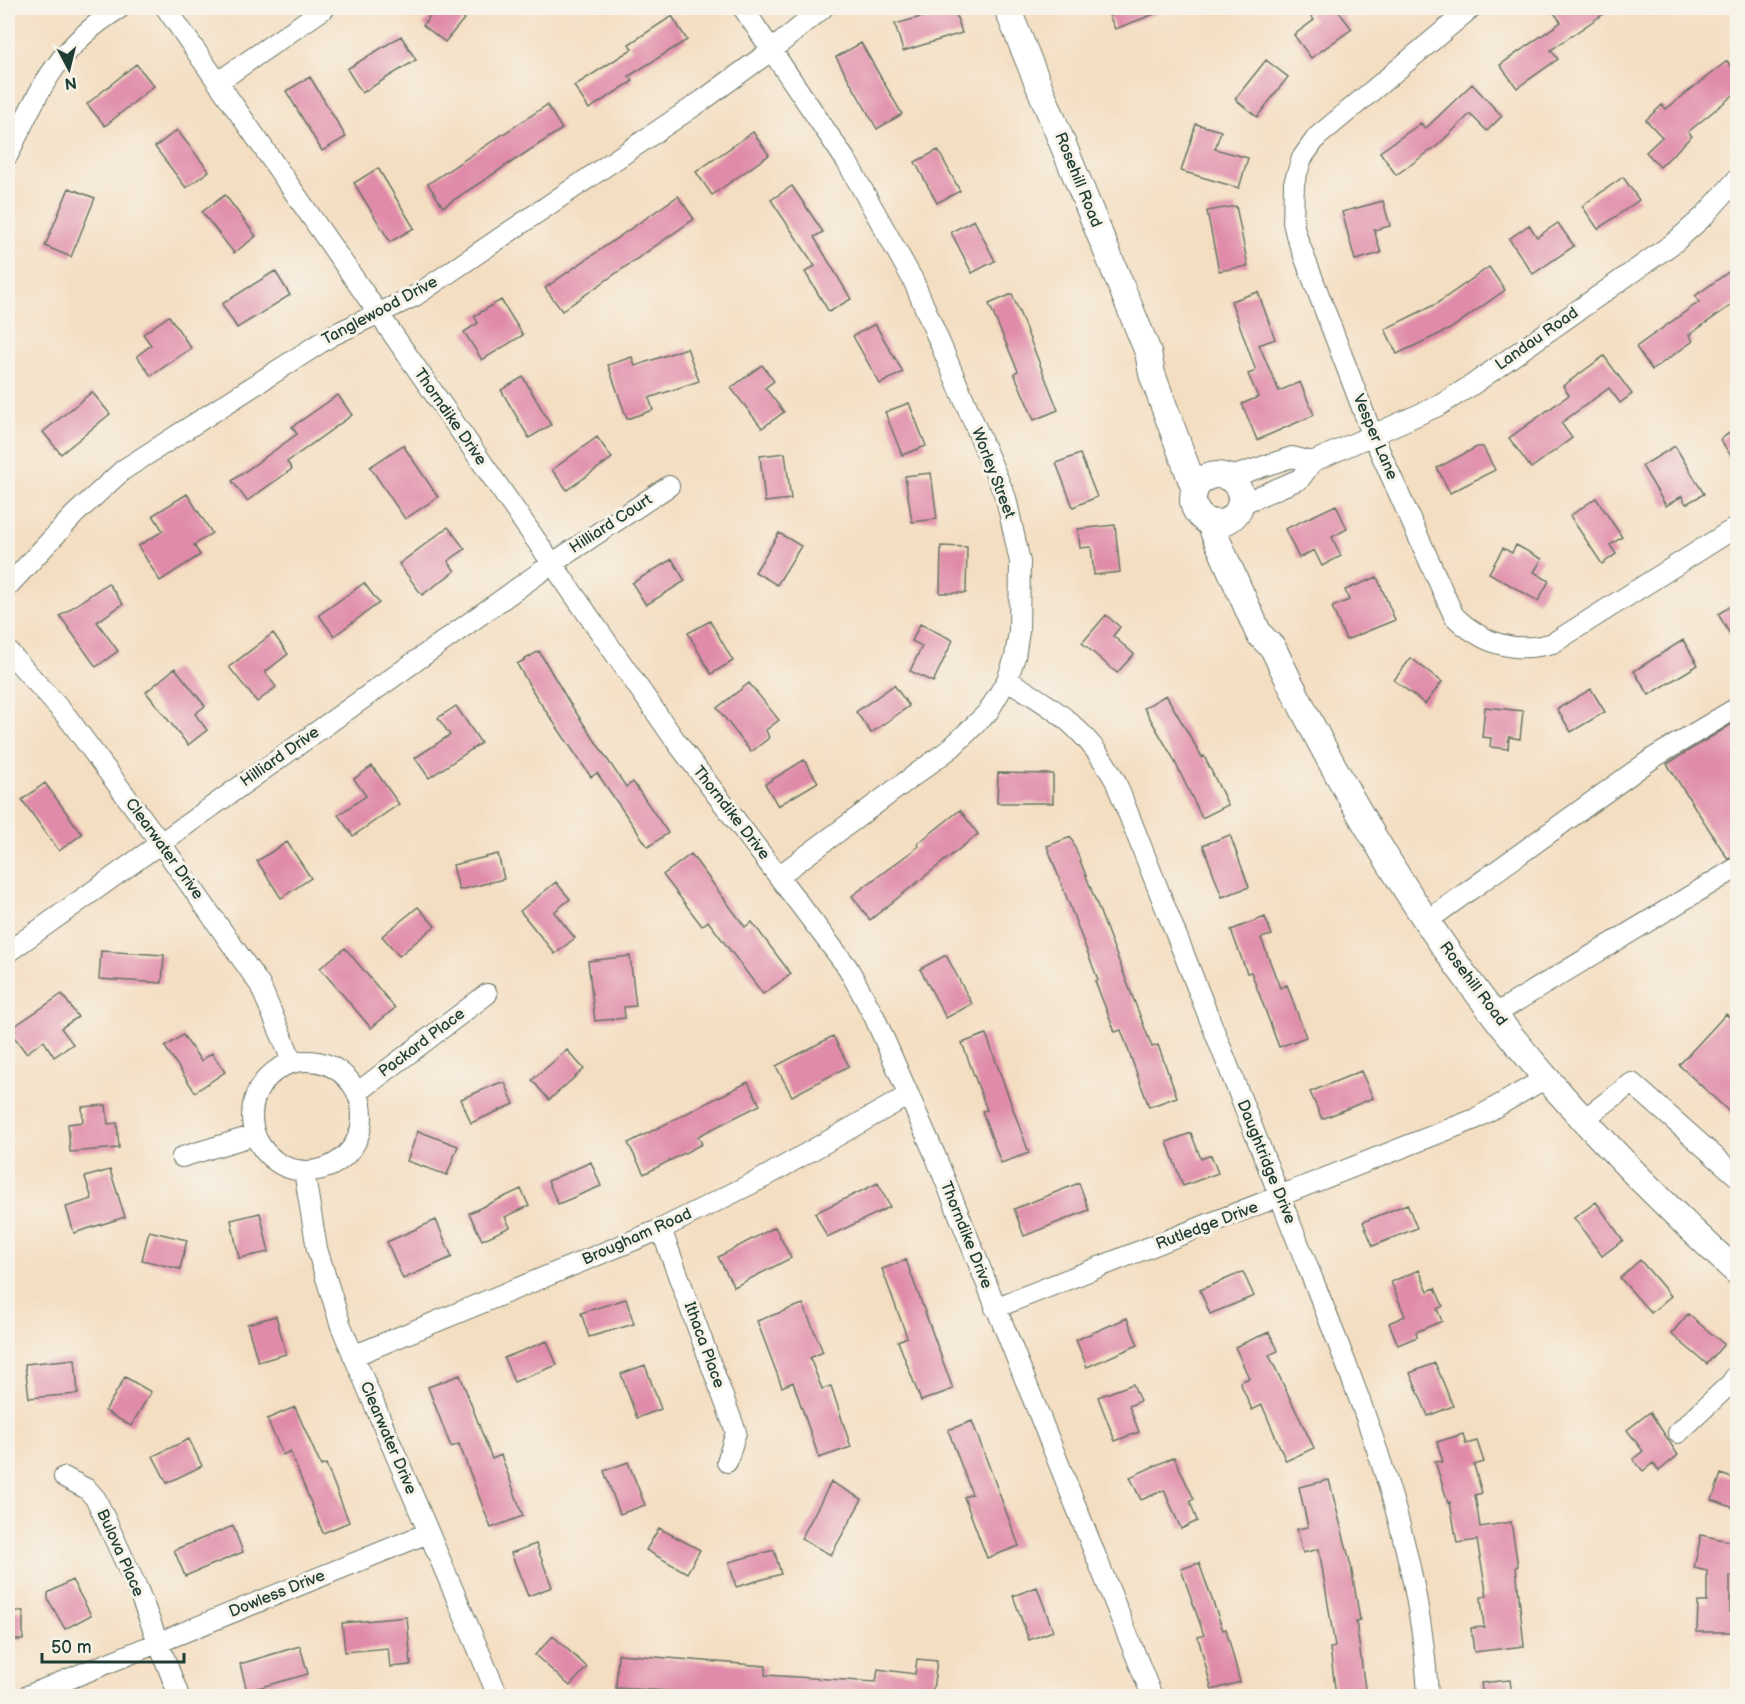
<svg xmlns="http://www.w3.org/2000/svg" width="1745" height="1704" font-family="'Balsamiq Sans',sans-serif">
  <rect width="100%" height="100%" fill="#f7f3e8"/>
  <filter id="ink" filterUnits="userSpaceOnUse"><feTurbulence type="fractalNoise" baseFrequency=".0167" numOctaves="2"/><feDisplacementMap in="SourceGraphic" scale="12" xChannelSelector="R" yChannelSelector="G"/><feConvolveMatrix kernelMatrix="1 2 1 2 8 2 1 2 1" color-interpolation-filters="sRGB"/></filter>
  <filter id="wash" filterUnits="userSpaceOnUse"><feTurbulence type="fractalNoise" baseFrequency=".008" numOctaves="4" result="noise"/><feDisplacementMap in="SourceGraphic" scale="24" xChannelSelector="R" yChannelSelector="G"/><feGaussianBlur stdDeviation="1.35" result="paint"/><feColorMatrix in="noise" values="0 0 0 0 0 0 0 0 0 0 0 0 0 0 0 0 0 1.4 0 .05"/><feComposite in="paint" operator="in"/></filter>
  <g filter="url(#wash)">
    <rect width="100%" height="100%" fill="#f4dec2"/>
    <g id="blocks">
      <path fill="#e08ba9" d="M436,8H473L445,42L423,25Z
        M954,8L962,33L903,51L895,24Z
        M1106,8H1168V9L1115,29Z
        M1305,8H1336L1352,29L1311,58L1294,35L1314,20Z
        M1562,8H1612L1551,50L1558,59L1517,88L1500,65L1561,22L1554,13Z
        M672,16L687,40L629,76L633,81L589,109L574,86L632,49L629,44Z
        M401,36L416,60L362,93L347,69Z
        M861,43L902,114L877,129L836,57Z
        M1266,60L1288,77L1257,117L1235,99Z
        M1727,61L1737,74V92L1688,132L1692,136L1660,167L1646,152L1662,137L1646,120L1662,105L1666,109Z
        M136,64L154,86L105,126L87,104Z
        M310,77L346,137L322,151L286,91Z
        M1472,84L1502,116L1487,131L1470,114L1437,146L1396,175L1380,152L1421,123L1425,129Z
        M547,105L562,129L443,207L428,184Z
        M1196,124L1221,131L1215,149L1248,158L1239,188L1181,171Z
        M177,130L209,171L186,188L155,147Z
        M753,132L769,155L712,195L696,172Z
        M938,150L960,191L937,203L915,162Z
        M378,168L414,228L390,242L354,183Z
        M1623,177L1639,200L1598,229L1582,206Z
        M792,186L823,232L814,237L851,299L829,312L805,272L815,266L771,200Z
        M69,188L95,198L71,257L45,246Z
        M225,195L256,236L234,253L202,212Z
        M678,196L694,219L562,311L545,288Z
        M1383,201L1390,226L1374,230L1381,253L1355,260L1342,212Z
        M1236,206L1248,266L1219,271L1207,211Z
        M974,220L995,261L972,273L951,232Z
        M1558,223L1574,246L1533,274L1509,239L1529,225L1537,237Z
        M1737,266V301L1689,335L1693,341L1652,370L1636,347L1699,302L1695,296Z
        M1489,267L1505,290L1450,329L1397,354L1385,329L1436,304Z
        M275,271L290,295L237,328L222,304Z
        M1258,292L1275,339L1259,345L1279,391L1300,382L1314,415L1257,440L1242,404L1258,397L1248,374L1256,371L1231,301Z
        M1012,294L1058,410L1034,420L1014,373L1018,371L989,304Z
        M501,300L523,335L482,360L464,332L478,323L474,316Z
        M169,316L191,348L151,376L137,356L151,345L143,334Z
        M875,324L903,372L880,384L853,336Z
        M687,348L699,381L649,398L653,410L627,419L608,365L632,357L635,366Z
        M1604,356L1632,394L1620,403L1609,388L1561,423L1572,438L1531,468L1509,438L1569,395L1563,386Z
        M762,365L774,381L765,388L784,412L762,428L731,388Z
        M523,377L551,425L529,438L501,390Z
        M92,392L110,414L61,454L43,432Z
        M338,395L352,415L287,462L292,469L247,501L232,481L297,434L292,427Z
        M909,403L926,446L902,455L885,412Z
        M1737,427V464L1720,440Z
        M597,437L612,458L567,490L552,470Z
        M403,445L438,497L405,519L370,467Z
        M1675,446L1704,494L1686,504L1682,496L1666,506L1642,466Z
        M1477,447H1483L1495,470L1450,493L1437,468Z
        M785,453L791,499L765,502L760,456Z
        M1080,454L1097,497L1073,507L1056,463Z
        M931,473L937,519L912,522L905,476Z
        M187,494L212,533L194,545L200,555L160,581L138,546L163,531L153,515Z
        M1596,498L1622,537L1610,545L1616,554L1602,564L1570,516Z
        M1336,505L1347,529L1332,537L1341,556L1322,566L1314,550L1299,558L1285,529Z
        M1115,525L1120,572L1094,575L1091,547L1080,548L1078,529Z
        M448,527L465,549L448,561L455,571L422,595L399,564Z
        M779,533L801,546L777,585L755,572Z
        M1516,545L1542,559L1534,572L1549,581L1538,601L1489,573L1503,548L1512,553Z
        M941,546L967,547L966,593H940Z
        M672,559L685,581L646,605L632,583Z
        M1377,577L1395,620L1346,640L1332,607L1349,600L1345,590Z
        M108,583L123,604L97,622L118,651L96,667L60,616Z
        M364,583L379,603L334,636L319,615Z
        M1737,602V646L1718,614Z
        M1106,615L1120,627L1113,636L1134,654L1117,673L1082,643Z
        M710,621L733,661L711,674L688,633Z
        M920,624L953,640L933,682L910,671L922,646L912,641Z
        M273,633L288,654L265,672L276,687L257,702L229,667Z
        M1683,640L1698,665L1649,695L1634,671Z
        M539,651L569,702L626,787L633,782L668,833L648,847L597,773L591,777L537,698L517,664Z
        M1411,658L1442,682L1425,704L1394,680Z
        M175,668L205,706L195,714L207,730L188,745L146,692Z
        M749,683L779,720L766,730L769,738L751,752L717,708Z
        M894,685L909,706L871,733L856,712Z
        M1591,689L1605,712L1571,732L1557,709Z
        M1166,695L1202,757L1204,756L1228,805L1202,818L1172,756L1144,708Z
        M456,706L481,743L429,778L415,758L450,735L438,718Z
        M1485,707L1523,711L1520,739L1509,737L1508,749L1490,747L1491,738L1482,737Z
        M1737,721V855L1728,859L1667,764Z
        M804,760L818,782L778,806L765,784Z
        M372,766L399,804L353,836L338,815L366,796L354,779Z
        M998,773L1053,774V803H997Z
        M45,783L82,834L59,851L22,800Z
        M960,810L978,834L870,920L852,896L919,846L917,844Z
        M1230,835L1249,887L1222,897L1203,845Z
        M1071,837L1152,1047L1158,1045L1177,1097L1149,1107L1121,1030L1115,1032L1095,981L1098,980L1047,846Z
        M287,842L311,878L281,898L257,861Z
        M498,854L504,879L459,890L453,865Z
        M691,854L745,927L752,922L791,974L763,994L708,921L702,926L663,875Z
        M556,882L570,899L554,912L575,938L555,954L520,911Z
        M418,907L435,926L399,956L382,936Z
        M1265,917L1272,935L1261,938L1280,988L1287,985L1306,1037L1279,1047L1251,972L1247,973L1231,930Z
        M345,948L395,1008L371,1028L320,968Z
        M101,951L164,955L162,983L99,979Z
        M946,955L972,1004L946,1018L920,969Z
        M630,956L636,1006L624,1007L625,1018L595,1021L588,961Z
        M62,994L78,1017L61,1028L73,1044L54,1057L44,1041L26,1053L9,1030Z
        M1726,1014L1737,1024V1119L1679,1065Z
        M986,1034L1029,1153L1001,1163L982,1111L987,1110L962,1043Z
        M183,1035L201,1061L212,1053L225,1072L195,1092L165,1047Z
        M833,1036L849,1066L792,1096L776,1066Z
        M567,1050L584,1069L549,1100L532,1080Z
        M1361,1071L1373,1098L1322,1119L1310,1092Z
        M748,1082L760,1105L698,1136L702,1144L644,1174L628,1143Z
        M499,1083H505L514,1104L471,1123L461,1099Z
        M106,1105L108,1124L117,1123L119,1148L70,1152L68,1124L83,1122L82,1107Z
        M418,1131L458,1146L447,1175L407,1161Z
        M1191,1133L1201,1159L1211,1155L1218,1173L1183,1186L1167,1142Z
        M591,1162L601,1186L558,1204L548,1181Z
        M110,1170L125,1217L74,1233L66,1207L92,1199L85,1177Z
        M878,1183L890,1207L827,1237L815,1213Z
        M1079,1183L1089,1210L1024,1236L1014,1209Z
        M521,1189L529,1206L505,1217L510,1227L482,1240L469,1213Z
        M1596,1202L1623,1240L1602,1256L1574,1218Z
        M1407,1204L1417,1228L1373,1246L1363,1222Z
        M260,1213L269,1252L239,1258L231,1220Z
        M436,1220L452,1257L403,1279L387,1242Z
        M775,1227L791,1258L734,1287L718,1257Z
        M149,1231L187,1240L180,1269L142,1260Z
        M906,1260L953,1389L921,1401L898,1341L907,1337L882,1269Z
        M1640,1260L1671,1296L1651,1313L1620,1278Z
        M1419,1270L1428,1291L1435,1288L1443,1306L1437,1309L1442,1321L1416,1332L1417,1337L1398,1345L1389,1323L1405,1316L1391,1282Z
        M1243,1272L1254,1296L1210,1314L1200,1290Z
        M626,1299L634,1324L589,1337L581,1313Z
        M803,1304L823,1352L810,1358L822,1389L831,1386L851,1447L819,1458L793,1382L782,1387L757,1321Z
        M1688,1314L1724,1344L1707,1364L1671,1334Z
        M276,1316L286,1354L258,1362L247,1324Z
        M1127,1318L1138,1345L1087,1367L1076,1340Z
        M1269,1332L1278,1351L1269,1355L1314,1448L1286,1461L1262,1405L1252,1410L1240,1382L1249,1378L1235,1347Z
        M547,1341L557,1365L514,1382L504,1358Z
        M75,1359L78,1394L29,1398L25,1364Z
        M1435,1363L1453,1406L1428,1416L1410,1373Z
        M645,1365L661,1409L637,1418L621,1374Z
        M460,1375L492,1459L501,1455L523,1516L491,1528L459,1444L451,1447L428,1387Z
        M125,1377L151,1392L131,1426L105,1411Z
        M1133,1384L1140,1401L1129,1406L1139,1432L1115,1441L1098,1397Z
        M295,1407L321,1466L326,1464L349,1522L323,1533L290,1451L283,1455L267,1419Z
        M1650,1412L1678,1455L1659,1471L1653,1463L1643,1471L1633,1459L1643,1451L1627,1430Z
        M972,1421L1019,1546L987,1558L964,1497L972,1494L948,1430Z
        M1463,1434L1466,1444L1477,1441L1484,1462L1474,1465L1482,1493L1475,1495L1480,1527L1511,1522L1518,1566L1516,1567L1524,1646L1474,1652L1471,1628L1484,1627L1481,1597L1487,1596L1477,1540L1457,1543L1450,1502L1448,1503L1435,1461L1443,1462L1437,1442Z
        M189,1439L202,1466L167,1483L153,1456Z
        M1174,1457L1194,1499L1190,1501L1197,1521L1181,1529L1164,1490L1141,1500L1130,1477Z
        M628,1462L645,1505L620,1514L604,1471Z
        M1721,1474L1737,1480V1509L1712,1500Z
        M1329,1480L1351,1566L1360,1620L1356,1621L1366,1696H1336L1330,1648L1335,1647L1319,1549L1303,1553L1297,1529L1308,1527L1299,1487Z
        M831,1482L862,1499L831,1555L801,1539Z
        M233,1526L243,1552L185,1576L174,1550Z
        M659,1528L700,1550L687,1573L646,1550Z
        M1701,1535L1737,1543L1734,1560L1737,1561V1577L1730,1576V1612H1736V1632H1697L1698,1602H1707V1571L1694,1568Z
        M536,1544L552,1587L528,1596L511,1553Z
        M774,1550L781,1574L736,1587L729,1562Z
        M1199,1563L1223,1630L1226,1629L1240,1682L1212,1690L1198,1637L1204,1635L1181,1569Z
        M72,1580L91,1615L65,1629L48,1599V1593Z
        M1037,1587L1053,1631L1029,1640L1013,1596Z
        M8,1611H23V1640H8Z
        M407,1617L411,1665L390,1667L388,1648L345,1652L342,1623Z
        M553,1636L587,1667L570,1686L535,1655Z
        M300,1646L308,1674L247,1691L240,1664Z
        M618,1654L766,1666L765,1675L876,1682L878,1669L915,1674L917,1659L937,1661L932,1696H699L700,1693L616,1688Z
        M1510,1680L1512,1696H1483L1481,1683Z"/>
    </g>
  </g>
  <g filter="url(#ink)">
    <use href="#blocks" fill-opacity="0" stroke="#6a7566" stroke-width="1.5"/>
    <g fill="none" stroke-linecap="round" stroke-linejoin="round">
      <defs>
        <path id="minor" d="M166,8L675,740L848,968L874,1016L935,1155L1152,1696
          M743,8L847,162L913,280L1006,498L1020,562L1019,631L1015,657L1007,680L988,712L951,748L780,875
          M1471,8L1317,137L1302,158L1294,183L1293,222L1296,235L1372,434L1454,616C1483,644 1514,654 1553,643L1738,526
          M218,82L325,8
          M8,155C38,92 57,46 120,8
          M1228,478L1292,457L1312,462
          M1241,504L1300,479L1312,462L1440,405L1472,385L1675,242L1704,216L1738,178
          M8,586L75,514L123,470L331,336L415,296L703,100L772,50L823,8
          M8,651L68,718L160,842L260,985L293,1063
          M1007,680C1055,708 1087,729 1115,780C1173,929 1232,1077 1291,1225C1351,1376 1420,1532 1428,1696
          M1427,921L1653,758L1738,707
          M8,952L553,563L669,486
          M1495,1014L1738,867
          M252 1116a55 55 0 1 1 110 0a55 55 0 1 1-110 0Z
          M357,1093L487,994
          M1584,1119L1632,1083L1738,1177
          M182,1157L255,1135
          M304,1171L317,1249L341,1326L498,1696
          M661,1229L736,1432L727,1462
          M995,1308L1475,1119L1546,1078
          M353,1356L661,1229L763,1178L909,1095
          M1678,1433L1731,1383L1738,1373
          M64,1477L87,1489L96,1499L138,1590L179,1696
          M27,1696L428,1533"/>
        <path id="major" d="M1007,8L1148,352L1152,374L1195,490
          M1193 499a24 24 0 1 1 48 0a24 24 0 1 1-48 0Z
          M1209,522L1259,634L1273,648C1346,801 1435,951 1547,1079C1607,1147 1671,1212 1738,1273"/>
      </defs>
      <use href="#minor" stroke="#6a7566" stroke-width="22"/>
      <use href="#major" stroke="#6a7566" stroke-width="28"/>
      <use href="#minor" stroke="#fff" stroke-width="20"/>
      <use href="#major" stroke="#fff" stroke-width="26"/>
    </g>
  </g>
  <g text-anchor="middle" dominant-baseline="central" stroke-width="6" stroke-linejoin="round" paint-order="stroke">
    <g font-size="16" fill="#1f3d34" stroke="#f7f3e8">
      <text transform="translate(1078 180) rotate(68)">Rosehill Road</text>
      <text transform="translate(380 311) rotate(-28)">Tanglewood Drive</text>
      <text transform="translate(1537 339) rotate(-35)">Landau Road</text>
      <text transform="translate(450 417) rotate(55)">Thorndike Drive</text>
      <text transform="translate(1375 437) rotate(67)">Vesper Lane</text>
      <text transform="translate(993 473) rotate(69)">Worley Street</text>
      <text transform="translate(611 524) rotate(-33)">Hilliard Court</text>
      <text transform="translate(280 757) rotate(-35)">Hilliard Drive</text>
      <text transform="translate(731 813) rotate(52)">Thorndike Drive</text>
      <text transform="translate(164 849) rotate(54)">Clearwater Drive</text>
      <text transform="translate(1473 984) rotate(53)">Rosehill Road</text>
      <text transform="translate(422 1043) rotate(-37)">Packard Place</text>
      <text transform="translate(1266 1162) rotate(68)">Daughtridge Drive</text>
      <text transform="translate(1207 1226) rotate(-21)">Rutledge Drive</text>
      <text transform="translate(966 1235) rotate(68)">Thorndike Drive</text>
      <text transform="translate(637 1237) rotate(-24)">Brougham Road</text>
      <text transform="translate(704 1345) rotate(70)">Ithaca Place</text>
      <text transform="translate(388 1438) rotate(67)">Clearwater Drive</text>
      <text transform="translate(120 1553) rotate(66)">Bulova Place</text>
      <text transform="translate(277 1594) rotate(-22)">Dowless Drive</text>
    </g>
  </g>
  <rect width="1745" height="1704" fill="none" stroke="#f7f3e8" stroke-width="30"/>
  <g transform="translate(69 69) rotate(173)" stroke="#f7f3e8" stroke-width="4.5" paint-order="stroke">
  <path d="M0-4.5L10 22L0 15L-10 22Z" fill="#1f3d34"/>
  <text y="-9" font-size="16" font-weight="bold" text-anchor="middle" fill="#1f3d34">N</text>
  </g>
  <path d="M42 1653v9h142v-9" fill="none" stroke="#1f3d34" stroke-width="3"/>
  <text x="51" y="1653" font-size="18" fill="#1f3d34" stroke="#f7f3e8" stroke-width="4.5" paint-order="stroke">50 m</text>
</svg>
